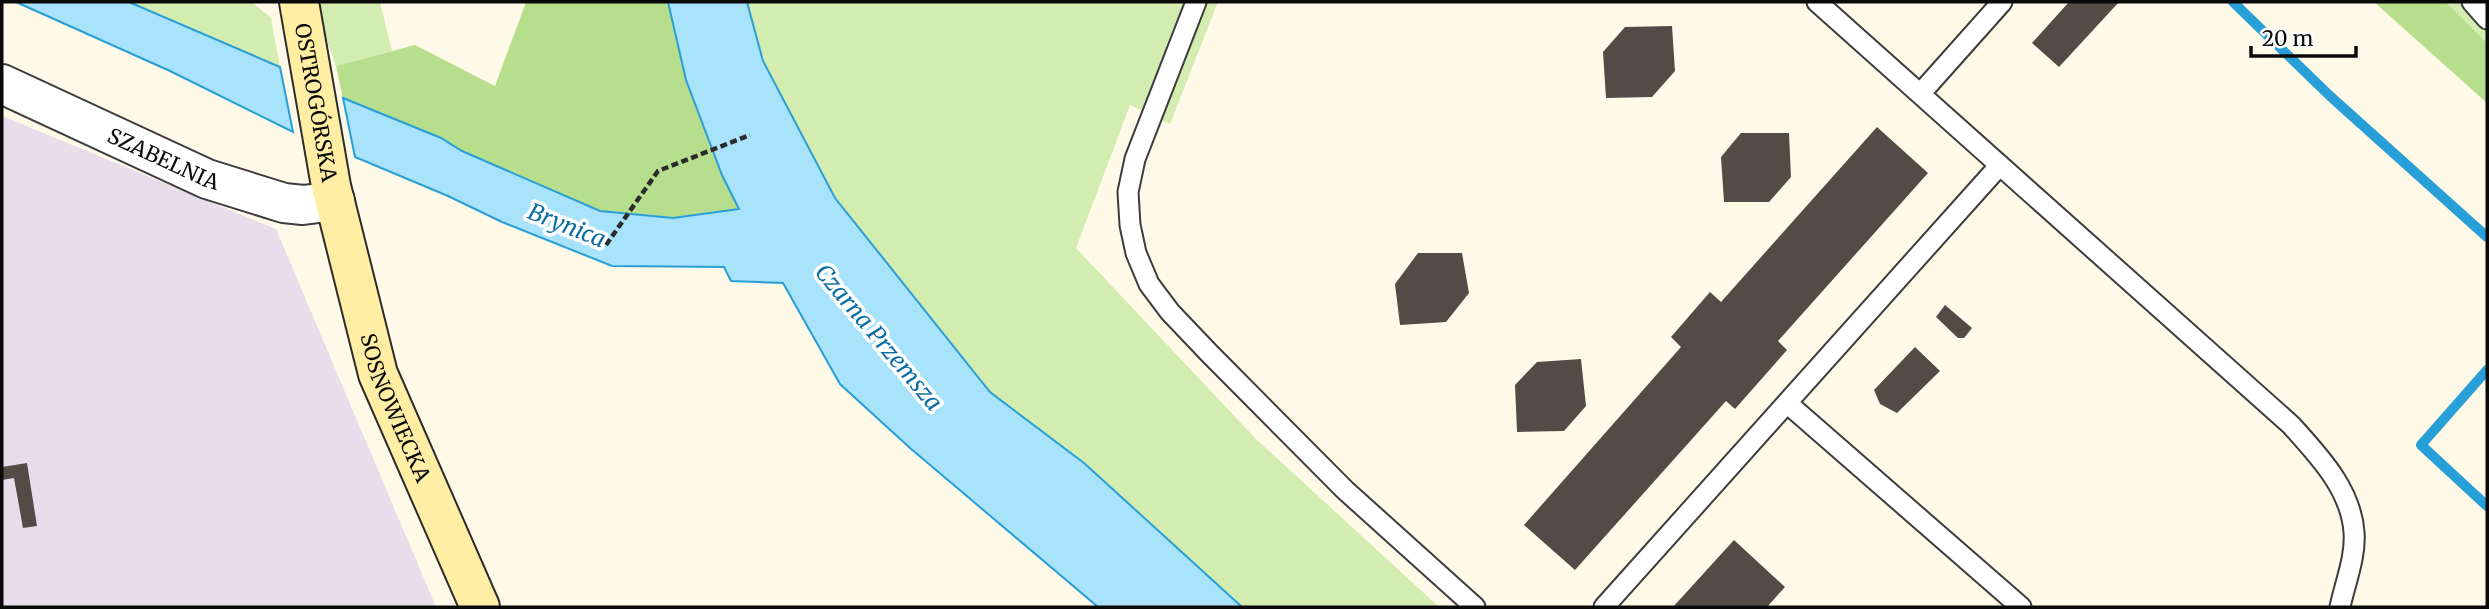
<svg xmlns="http://www.w3.org/2000/svg" width="2489" height="609" font-family="Merriweather,serif">
  <rect width="100%" height="100%" fill="#fff9e8"/>
  <path fill="#e8ddeb" d="M2,116L276,229L436,607H2Z"/>
  <path fill="#d3ecaf" d="M129,2H252L271,18L280,67Z
    M321,2H380L392,51L336,66C330,47 317,21 321,2Z
    M747,2H1218L1170,124L1130,105L1076,248L1256,439L1439,607H1242L1084,463L990,392L835,198L763,61Z
    M2446,2H2487V43Z"/>
  <path fill="#b7de8d" d="M526,2H668L686,80L722,175L740,209L673,218L600,211L462,151L441,138L343,98L336,66L415,45L495,86Z
    M2374,2H2446L2487,43V103Z"/>
  <path fill="#a8e2fb" stroke="#299fd8" stroke-width="2" d="M16,2H129L280,67L293,132L170,71Z
    M668,2H747L763,61L835,198L990,392L1084,463L1242,607H1098L910,448L840,384L783,283L731,281L724,267L612,266L502,222L448,196L355,157L343,98L441,138L462,151L600,211L673,218L739,209L722,175L686,80Z"/>
  <g fill="none" stroke-linecap="round" stroke-linejoin="round">
    <path stroke="#299fd8" stroke-width="10" d="M2233,2L2330,96L2487,237
      M2487,370L2421,445L2487,506"/>
  </g>
  <path fill="#544a46" d="M2069,2H2119L2059,67L2032,43Z
    M1672,26L1675,71L1652,97L1606,98L1603,52L1625,27Z
    M1877,127L1928,173L1778,341L1787,350L1735,409L1726,401L1575,570L1524,525L1681,347L1671,337L1710,292L1721,302Z
    M1741,133H1789L1791,177L1769,202H1724L1721,157Z
    M1418,253H1462L1469,293L1446,322L1400,325L1395,284Z
    M1945,305L1972,328L1964,338H1958L1936,317Z
    M1915,347L1940,371L1897,413L1880,404L1874,390Z
    M1581,359L1586,406L1564,431L1517,432L1515,385L1537,362Z
    M27,463L37,526L23,528L14,478L2,480V467Z
    M1734,540L1785,587L1767,607H1673Z"/>
  <g fill="none" stroke-linecap="round" stroke-linejoin="round">
    <defs>
      <path id="lane" d="M1196,2L1135,159L1128,192L1130,225L1136,253L1149,284L1170,312L1209,353L1345,490L1475,607
        M1817,2L2291,425C2318,455 2351,489 2354,532C2356,557 2345,583 2340,607
        M2472,2L2487,19
        M1920,94L2002,2
        M1787,403L2021,607
        M1604,607L2000,165"/>
      <g id="street">
        <path id="s1" d="M2,84L207,179L284,203L303,205L335,201"/>
      </g>
      <g id="secondary">
        <path id="s2" d="M299,2L331,186L378,374L480,607"/>
      </g>
    </defs>
    <use href="#lane" stroke="#3d3d3d" stroke-width="23"/>
    <use href="#street" stroke="#3d3d3d" stroke-width="42"/>
    <use href="#secondary" stroke="#2c2c2c" stroke-width="42"/>
    <path stroke="#2c2c2c" stroke-width="4.5" stroke-dasharray="7 3.5" stroke-linecap="butt" d="M606,245L658,171L750,135"/>
    <use href="#lane" stroke="#fff" stroke-width="19"/>
    <use href="#street" stroke="#fff" stroke-width="38"/>
    <use href="#secondary" stroke="#ffeea3" stroke-width="38"/>
  </g>
  <g text-anchor="middle" dominant-baseline="central" stroke-width="7" stroke-linejoin="round" paint-order="stroke">
    <g font-size="21" fill="#0a0a0a" stroke="#fff">
      <text stroke="none"><textPath href="#s2" startOffset="102">OSTROGÓRSKA</textPath></text>
      <text stroke="none"><textPath href="#s1" startOffset="178">SZABELNIA</textPath></text>
      <text stroke="none"><textPath href="#s2" startOffset="418">SOSNOWIECKA</textPath></text>
    </g>
    <g font-size="23" font-style="italic" fill="#0b6da5" stroke="#fff">
      <text transform="translate(567 225) rotate(22)">Brynica</text>
      <text transform="translate(879 337) rotate(50)">Czarna Przemsza</text>
    </g>
  </g>
  <rect width="2489" height="609" fill="none" stroke="#0a0a0a" stroke-width="7"/>
  <path d="M2251 46v10h105v-10" fill="none" stroke="#0a0a0a" stroke-width="3.5"/>
  <text x="2262" y="46" font-size="21" fill="#0a0a0a" stroke="#ffffff" stroke-width="5" paint-order="stroke">20 m</text>
</svg>
